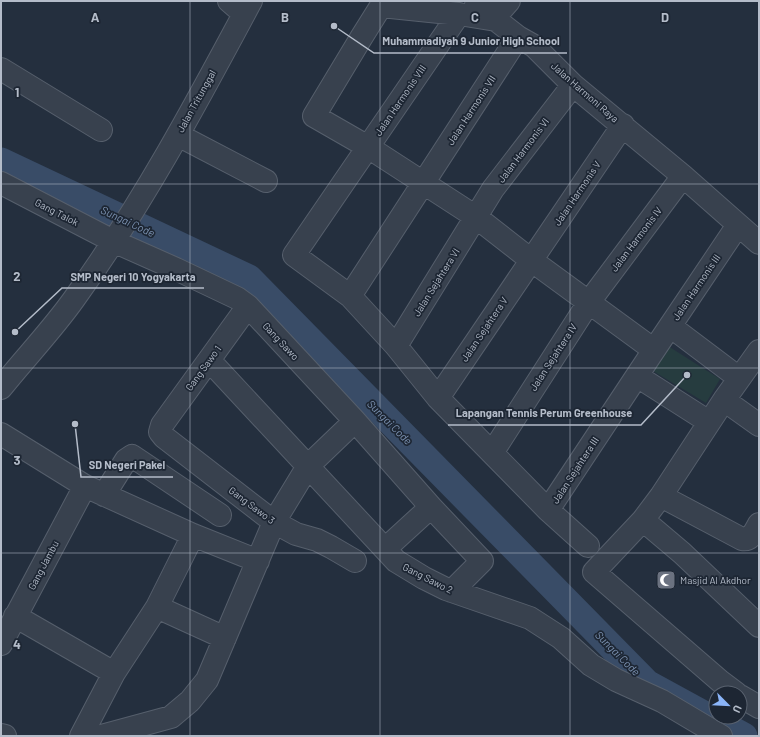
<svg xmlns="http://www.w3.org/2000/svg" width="760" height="737" font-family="Barlow,sans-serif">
  <rect width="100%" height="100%" fill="#242f3e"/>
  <path fill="#263c3f" d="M668,346L720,379L706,403L653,371Z"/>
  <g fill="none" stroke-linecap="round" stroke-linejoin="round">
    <path stroke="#394c67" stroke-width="27" d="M1,161L249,278L647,683L744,736"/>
    <defs>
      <path id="minor" d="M229,1L244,14
        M476,5L502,9L509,1
        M459,14L294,255L350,296L396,346L438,398L548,510L588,546
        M1,69L101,130
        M178,135L266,181
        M1,183L113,241L176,269L237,298L248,306L355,421L431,507L385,549
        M350,296L518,37
        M248,306L162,425L160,432L164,437L274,522L296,534L317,540L331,547L355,561
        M670,326L739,378
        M396,346L493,189L573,85
        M654,350L531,260L476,217L368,147L314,116L361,38L381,6L459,14L496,20L518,37L534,46L573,85L683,176L759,243
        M759,351L724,400L661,496L742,539C751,541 755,531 759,524
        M209,360L396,561L424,578L446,589L530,618L561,638L591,665L616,680L662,701L721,736
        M637,376L709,422
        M1,388C25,358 52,330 74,299C142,205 197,102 251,1
        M438,398L623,125
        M724,400L759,425
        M1,434L85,486L193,535L258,561
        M492,453L589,302L683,176
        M104,495L126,460L132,456L220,515
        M661,496L643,520L594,572L720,681L736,693
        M431,507L482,561L452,591
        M548,510L654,350L738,225
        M643,520L682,553L759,626
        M157,607L225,638
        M15,616L114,673
        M1,644L85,486
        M740,696L759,707
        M1,735L5,736
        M81,736L114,673L157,607L193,535
        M101,736L171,717L190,701L207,680L274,522L308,466L355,421"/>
    </defs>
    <use href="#minor" stroke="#565f6c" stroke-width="24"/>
    <use href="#minor" stroke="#38414e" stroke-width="22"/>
  </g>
  <path fill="none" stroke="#b4bcc9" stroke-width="1" stroke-opacity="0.55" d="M190,1V736M380,1V736M570,1V736M1,184H759M1,368H759M1,553H759"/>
  <defs>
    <symbol id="mosque-square" viewBox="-11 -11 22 22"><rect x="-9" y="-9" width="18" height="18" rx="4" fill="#6b7280" stroke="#1d2633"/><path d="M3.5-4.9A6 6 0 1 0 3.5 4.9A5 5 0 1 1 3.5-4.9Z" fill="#fff"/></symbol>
  </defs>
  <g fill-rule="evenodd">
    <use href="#mosque-square" x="655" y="569" width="22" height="22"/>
  </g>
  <g text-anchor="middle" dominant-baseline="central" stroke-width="3.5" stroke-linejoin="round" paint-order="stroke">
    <g font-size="10" fill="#b4bcc9" stroke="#1d2633">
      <text transform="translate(585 92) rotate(41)">Jalan Harmoni Raya</text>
      <text transform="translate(400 100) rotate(-56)">Jalan Harmonis VIII</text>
      <text transform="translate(196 101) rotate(-61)">Jalan Tritunggal</text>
      <text transform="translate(471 110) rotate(-57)">Jalan Harmonis VII</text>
      <text transform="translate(523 150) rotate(-53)">Jalan Harmonis VI</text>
      <text transform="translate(577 193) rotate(-56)">Jalan Harmonis V</text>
      <text transform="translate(57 212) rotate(27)">Gang Talok</text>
      <text transform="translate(636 239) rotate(-53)">Jalan Harmonis IV</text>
      <text transform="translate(436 282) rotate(-58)">Jalan Sejahtera VI</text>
      <text transform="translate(696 287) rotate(-56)">Jalan Harmonis III</text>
      <text transform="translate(484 329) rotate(-56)">Jalan Sejahtera V</text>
      <text transform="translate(281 341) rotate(47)">Gang Sawo</text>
      <text transform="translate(553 357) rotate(-57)">Jalan Sejahtera IV</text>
      <text transform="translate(203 368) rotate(-54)">Gang Sawo 1</text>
      <text transform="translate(575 470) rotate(-57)">Jalan Sejahtera III</text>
      <text transform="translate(252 505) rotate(37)">Gang Sawo 3</text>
      <text transform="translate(43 565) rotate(-62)">Gang Jambu</text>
      <text transform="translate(428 578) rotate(27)">Gang Sawo 2</text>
    </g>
    <g font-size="10" fill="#b4bcc9" stroke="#1d2633" text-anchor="start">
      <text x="680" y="580">Masjid Al Akdhor</text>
    </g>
    <g font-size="11" font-style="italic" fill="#7c92b1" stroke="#1d2633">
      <text transform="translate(128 221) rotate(25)">Sungai Code</text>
      <text transform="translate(390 422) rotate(45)">Sungai Code</text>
      <text transform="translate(618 653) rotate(45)">Sungai Code</text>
    </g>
  </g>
  <g font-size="13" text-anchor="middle" font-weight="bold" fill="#b4bcc9" stroke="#1d2633" stroke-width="3.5" stroke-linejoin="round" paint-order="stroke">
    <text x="95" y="22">A</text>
    <text x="285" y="22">B</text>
    <text x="475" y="22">C</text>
    <text x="665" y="22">D</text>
    <text x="17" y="97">1</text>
    <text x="17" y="281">2</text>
    <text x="17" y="465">3</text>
    <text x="17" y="649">4</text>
  </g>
  <path fill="none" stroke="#b4bcc9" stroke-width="1.5" d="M334 26L374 53H567M15 332L62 288H204M687 375L641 425H448M75 424L81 477H173"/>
  <g fill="#b4bcc9" stroke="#1d2633" stroke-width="1.5">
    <circle cx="334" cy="26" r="4"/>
    <circle cx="15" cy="332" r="4"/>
    <circle cx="687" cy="375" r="4"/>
    <circle cx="75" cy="424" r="4"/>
  </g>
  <g font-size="11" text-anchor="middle" font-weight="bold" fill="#b4bcc9" stroke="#1d2633" stroke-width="3.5" stroke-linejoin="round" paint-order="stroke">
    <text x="471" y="45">Muhammadiyah 9 Junior High School</text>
    <text x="133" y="281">SMP Negeri 10 Yogyakarta</text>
    <text x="544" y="417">Lapangan Tennis Perum Greenhouse</text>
    <text x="127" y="469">SD Negeri Pakel</text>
  </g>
  <rect width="760" height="737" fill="none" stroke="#b4bcc9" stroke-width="4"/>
  <g transform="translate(728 705) rotate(114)"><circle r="19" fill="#1d2633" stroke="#59626f"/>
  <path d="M0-3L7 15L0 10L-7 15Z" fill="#8ab4f8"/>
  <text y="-6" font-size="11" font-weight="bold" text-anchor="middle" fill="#b4bcc9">U</text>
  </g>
</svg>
